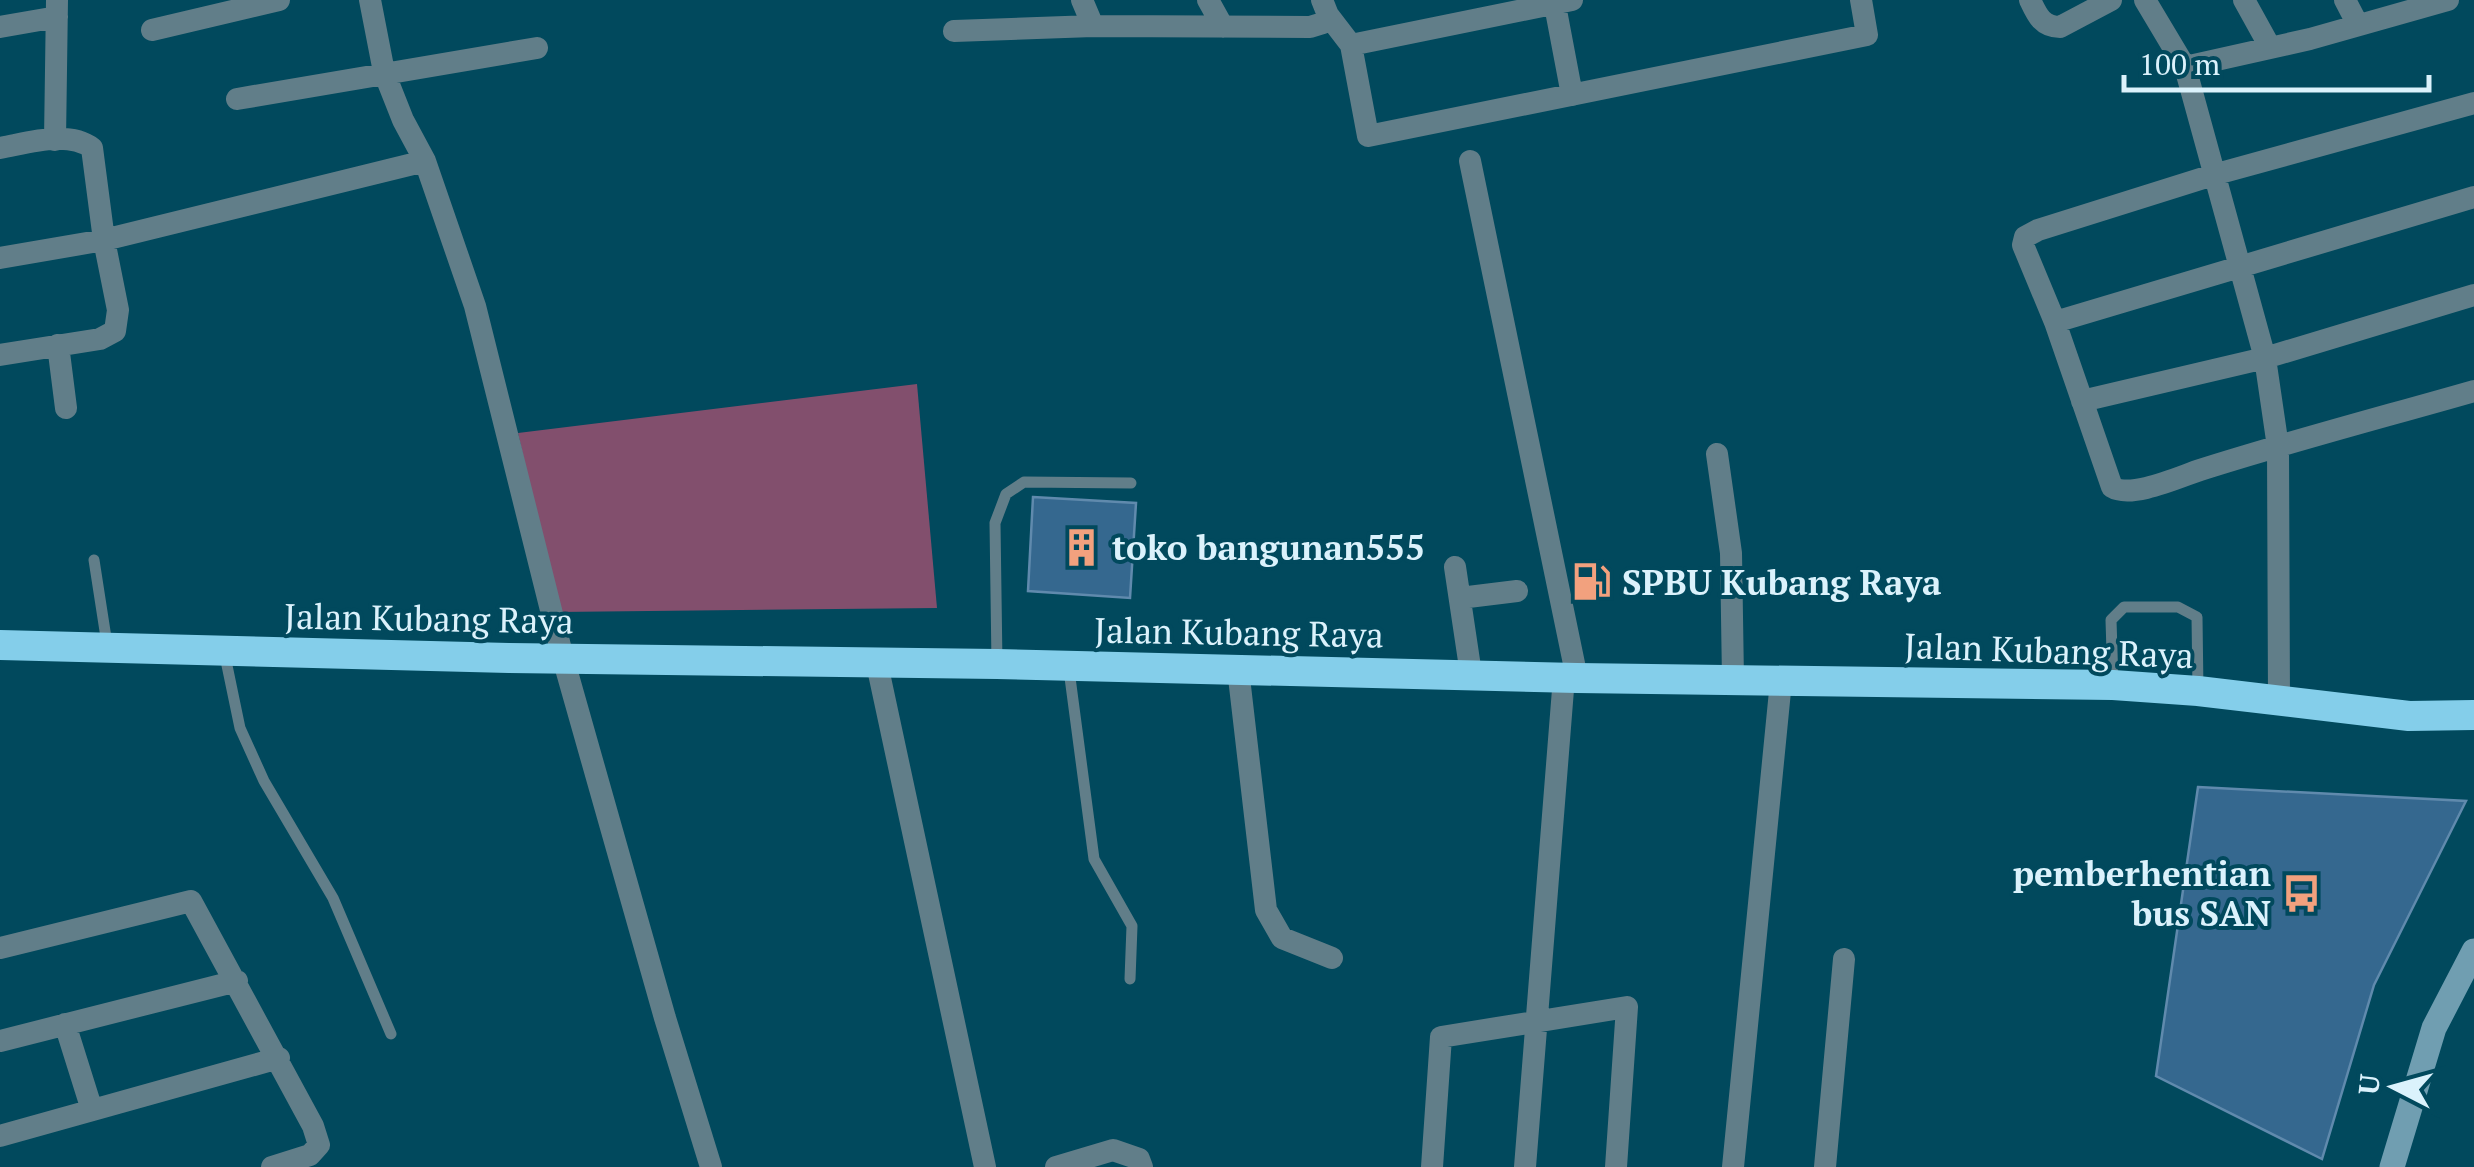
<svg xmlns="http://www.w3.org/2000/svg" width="2474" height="1167" font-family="'PT Serif',serif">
  <rect width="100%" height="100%" fill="#01495d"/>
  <path fill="#824f6d" d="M917,384L937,608L558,612L518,433Z"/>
  <path fill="#35688f" stroke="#608aad" stroke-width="2.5" d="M1033,497L1136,503L1130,598L1028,591Z
    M2198,787L2466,801L2374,985L2322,1159L2156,1076Z"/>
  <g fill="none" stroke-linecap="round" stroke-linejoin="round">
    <path stroke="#617e89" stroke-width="11" d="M94,560L107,644
      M224,651L240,728L264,781L333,898L391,1034
      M997,664L995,523L1006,494L1024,482L1131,483
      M1069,670L1094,859L1132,926L1130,979
      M2113,683L2111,620L2124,607H2178L2197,617L2198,691"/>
    <path stroke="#617e89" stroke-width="22" d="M370,0L384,72L403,120L425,161L475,306L563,658L665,1018L711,1167
      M1082,0L1093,26
      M1208,0L1223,27
      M1554,0L1572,95
      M2030,0C2037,15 2042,27 2060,27L2111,0
      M2145,0L2185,67L2265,358L2278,447L2279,701
      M2244,0L2270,47
      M2345,0L2358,25
      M1328,15L1351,45L1368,136L1867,35L1861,0
      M0,27L57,17
      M152,30L279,0
      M954,31L1093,26L1310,27L1323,23L1328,15L1322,0
      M1351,45L1572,0
      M2185,67L2310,39L2448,0
      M237,99L537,48
      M2474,103L2213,175L2038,230L2025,237L2023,245L2055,322L2112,487C2131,499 2179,477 2200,470C2291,441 2383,417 2474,391
      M55,140L57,0
      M0,148C28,143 68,130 92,148L104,240L118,310L115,331L100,339L0,355
      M1470,161L1577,678
      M0,258L104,240L425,161
      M2055,322L2474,197
      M58,345L66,408
      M2082,401L2265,358L2474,295
      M1717,454L1731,553L1733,680
      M1455,567L1471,674
      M1460,598L1517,591
      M877,664L985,1167
      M1238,669L1266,910L1282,938L1332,958
      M0,948L191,901L313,1126L319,1145L310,1155L272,1167
      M65,1024L92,1110
      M0,1041L237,981
      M0,1136L279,1058
      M1056,1167L1113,1150L1139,1159L1142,1167
      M1432,1167L1441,1037L1627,1007L1616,1167
      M1525,1167L1564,677
      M1733,1167L1781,681
      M1825,1167L1844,959"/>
    <path stroke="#709eb1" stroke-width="25" d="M2392,1167L2434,1028L2474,951"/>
    <path stroke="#84ceea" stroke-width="30" d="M0,645L509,658L997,664L1577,678L2113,685L2198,691L2409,716L2474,715"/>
  </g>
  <defs>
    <symbol id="building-bare" viewBox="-9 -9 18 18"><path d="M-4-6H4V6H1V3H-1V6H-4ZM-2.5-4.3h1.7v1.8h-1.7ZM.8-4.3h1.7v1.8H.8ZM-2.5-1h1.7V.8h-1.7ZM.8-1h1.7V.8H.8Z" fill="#f2a17e" stroke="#01495d" stroke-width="2.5" paint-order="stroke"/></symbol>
    <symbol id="fuel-bare" viewBox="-9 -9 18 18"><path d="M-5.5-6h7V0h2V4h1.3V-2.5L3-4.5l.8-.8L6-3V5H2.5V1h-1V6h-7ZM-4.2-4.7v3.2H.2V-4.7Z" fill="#f2a17e" stroke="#01495d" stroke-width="2.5" paint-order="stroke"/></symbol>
    <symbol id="bus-bare" viewBox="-9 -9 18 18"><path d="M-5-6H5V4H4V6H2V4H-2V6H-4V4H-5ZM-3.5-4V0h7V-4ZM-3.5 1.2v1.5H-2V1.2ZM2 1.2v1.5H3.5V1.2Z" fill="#f2a17e" stroke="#01495d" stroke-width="2.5" paint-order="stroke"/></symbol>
  </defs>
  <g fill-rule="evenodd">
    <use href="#building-bare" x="1054" y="520" width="55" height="55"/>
    <use href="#fuel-bare" x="1564" y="554" width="55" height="55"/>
    <use href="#bus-bare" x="2274" y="866" width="55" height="55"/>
  </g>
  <g text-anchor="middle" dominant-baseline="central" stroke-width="8" stroke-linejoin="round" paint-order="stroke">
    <g font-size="35" font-weight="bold" fill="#dbf2fc" stroke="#01495d" text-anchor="start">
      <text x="1112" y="547">toko bangunan555</text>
      <text x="1622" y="582">SPBU Kubang Raya</text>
      <text x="2271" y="873" text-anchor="end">pemberhentian<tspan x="2271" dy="40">bus SAN</tspan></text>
    </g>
    <g font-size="35" fill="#dbf2fc" stroke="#01495d">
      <text transform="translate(429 618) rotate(1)">Jalan Kubang Raya</text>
      <text transform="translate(1239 632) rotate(1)">Jalan Kubang Raya</text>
      <text transform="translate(2049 650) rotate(2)">Jalan Kubang Raya</text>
    </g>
  </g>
  <g transform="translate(2394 1087) rotate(276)" stroke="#01495d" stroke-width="8" paint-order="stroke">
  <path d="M0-8L18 38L0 25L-18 38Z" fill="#dbf2fc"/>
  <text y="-15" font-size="28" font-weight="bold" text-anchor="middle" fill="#dbf2fc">U</text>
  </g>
  <path d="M2124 75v15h305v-15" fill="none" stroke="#dbf2fc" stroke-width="5"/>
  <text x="2139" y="75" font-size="30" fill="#dbf2fc" stroke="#01495d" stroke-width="8" paint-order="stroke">100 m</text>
</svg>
